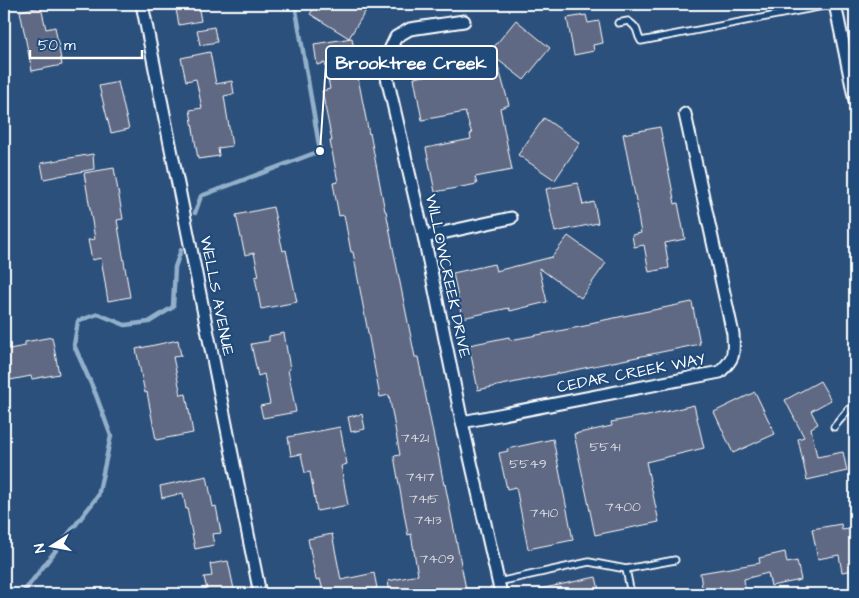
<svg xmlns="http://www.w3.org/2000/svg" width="859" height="598" font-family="'Architects Daughter',sans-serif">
  <rect width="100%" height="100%" fill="#2c507c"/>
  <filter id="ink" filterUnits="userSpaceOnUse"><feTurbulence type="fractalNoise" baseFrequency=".02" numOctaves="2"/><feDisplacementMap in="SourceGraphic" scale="10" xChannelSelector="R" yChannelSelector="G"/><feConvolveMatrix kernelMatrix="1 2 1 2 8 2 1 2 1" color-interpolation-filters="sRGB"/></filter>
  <g filter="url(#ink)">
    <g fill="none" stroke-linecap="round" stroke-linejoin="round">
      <path stroke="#92b0ca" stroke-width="4.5" d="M195,213L201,196L320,151L295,4
        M22,594L98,496L111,436L96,395L74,345L78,321L98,314L125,325L149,322L173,307L175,267L181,250"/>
    </g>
    <path fill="#606983" stroke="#fff" d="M175,4H198L201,21L179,25Z
      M317,4H370L349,38L310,14Z
      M41,7L46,29L55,27L62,65L32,71L20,11Z
      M586,15L588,23L599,21L603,43L593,45L594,51L574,55L567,18Z
      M516,20L550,48L524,80L489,53Z
      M214,27L217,42L200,45L197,30Z
      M352,38L359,83L369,134L370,133L385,211H386L393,248L415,357H418L436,448H437L444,485L445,484L467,594H390L388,581L418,575L411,534L408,535L394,456L400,455L389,395L380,397L353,252H351L344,215L339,216L333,183L338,182L330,141H332L322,91L330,89L325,63L317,65L314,44Z
      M210,52L216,84L232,81L234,94L224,96L232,146L218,148L219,156L198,159L190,110L202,108L196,79L186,81L181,58Z
      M497,62L509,105L500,108L512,170L475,177L477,184L435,192L426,148L471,139L470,134H472L465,112L422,120L414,78L450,71L451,76Z
      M118,82L129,129L111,133L99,86Z
      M544,118L580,143L555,180L518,155Z
      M660,127L675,204L678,203L685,239L665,243L669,268L649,272L644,245L634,247L632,235L641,233L637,211H638L623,134Z
      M93,154L94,169L44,179L41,163Z
      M114,168L123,219L117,220L130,297L108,301L101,258L92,260L88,240L95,239L84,173Z
      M578,183L583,205L594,202L598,223L555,232L546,189Z
      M273,207L283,251L286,250L297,302L261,309L255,277L259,276L254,253L245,255L236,215Z
      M568,236L606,263L581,298L539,268L547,302L510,311L509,308L462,318L453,273L494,264L496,271L552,257Z
      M692,302L700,344L478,390L469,345L509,337L510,340L548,333L590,325V323Z
      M284,333L290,369L288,370L296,412L263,418L260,406L270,404L264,374L258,376L251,344L269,341V336Z
      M52,337L59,374L32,379L31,376L10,380L4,350L25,346V342Z
      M178,340L181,356L173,357L181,395L186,394L193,433L156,440L147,392L145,393L136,349Z
      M820,381L831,400L811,411L818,424L811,428L817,457L843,452L847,471L807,480L798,439L804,437L785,400Z
      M755,392L775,434L733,453L714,412Z
      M694,405L704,448L646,462L659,522L595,535L574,434L612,426L611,422L643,416V417Z
      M362,414L365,429L351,432L348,417Z
      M340,427L347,464L341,466L348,505L317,511L310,472L305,473L301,454L291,456L288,437Z
      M553,439L573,540L528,549L516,487L507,489L499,453L508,451L507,449Z
      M207,476L213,507L216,506L221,533L212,534L214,545L195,549L187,508L186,509L183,493L162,498L160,486Z
      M841,524L842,530L849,529L855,562V570L842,572L839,555L818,559L812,529Z
      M332,534L341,580L374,573L377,588L366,591L367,594H324L320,579L316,580L308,539Z
      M785,552L787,563L797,561L801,580L771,586L768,573L744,579L745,588L703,594L700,573L760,563L759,558Z
      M228,561L235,594H208L204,577L212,576L210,564Z
      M596,577L600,594H541L540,589Z"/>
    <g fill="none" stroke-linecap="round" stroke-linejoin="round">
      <defs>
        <path id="service" d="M618,23L628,21C641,30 635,32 641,41L834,4
          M834,427L849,409L855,406
          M626,569L631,594
          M498,582L589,562L626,569L675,560"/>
        <path id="minor" d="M142,4L260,594
          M835,4L855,101
          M464,21L410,29L396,37L386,58L385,69L424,237L462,422L501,594
          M424,237L511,218
          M462,422L720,372C735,358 734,354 733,334L685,114"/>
      </defs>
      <use href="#service" stroke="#fff" stroke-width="9"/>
      <use href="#minor" stroke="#fff" stroke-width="15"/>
      <use href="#service" stroke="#1f4a7a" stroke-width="5.5"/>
      <use href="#minor" stroke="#1f4a7a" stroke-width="11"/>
    </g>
  </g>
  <g text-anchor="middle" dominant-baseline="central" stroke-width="4.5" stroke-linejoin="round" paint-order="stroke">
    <g font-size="14" fill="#d7dae0">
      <text x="415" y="438">7421</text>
      <text x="605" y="447">5541</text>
      <text x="528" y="464">5549</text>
      <text x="420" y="477">7417</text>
      <text x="424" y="499">7415</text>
      <text x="623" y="507">7400</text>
      <text x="544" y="513">7410</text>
      <text x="428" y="520">7413</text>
      <text x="437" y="559">7409</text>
    </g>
    <g font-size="16" fill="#fff" stroke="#1f4a7a">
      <text transform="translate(448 276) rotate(78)">WILLOWCREEK DRIVE</text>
      <text transform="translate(217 296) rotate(79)">WELLS AVENUE</text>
      <text transform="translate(631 373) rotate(-11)">CEDAR CREEK WAY</text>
    </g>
  </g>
  <path fill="none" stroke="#fff" stroke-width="2" d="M320 151L326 63"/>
  <circle fill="#fff" stroke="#1f4a7a" stroke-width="2" cx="320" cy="151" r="5"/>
  <rect fill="#1f4a7a" stroke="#fff" stroke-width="2" x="326" y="46" width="171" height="33" rx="5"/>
  <g font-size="18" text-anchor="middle" font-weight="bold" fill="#fff">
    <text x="411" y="69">Brooktree Creek</text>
  </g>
  <rect width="859" height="598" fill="none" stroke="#1f4a7a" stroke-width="20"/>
  <rect x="10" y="10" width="839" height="578" fill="none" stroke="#fff" stroke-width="2" filter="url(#ink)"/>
  <g transform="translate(52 546) rotate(259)" stroke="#1f4a7a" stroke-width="4" paint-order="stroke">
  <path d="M0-4L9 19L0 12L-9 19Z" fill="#ffffff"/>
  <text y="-8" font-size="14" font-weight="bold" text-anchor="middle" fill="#ffffff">N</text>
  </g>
  <path d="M30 50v8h112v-8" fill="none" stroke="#ffffff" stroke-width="2.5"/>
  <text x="38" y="50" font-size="15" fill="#ffffff" stroke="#1f4a7a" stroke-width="4" paint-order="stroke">50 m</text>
</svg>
